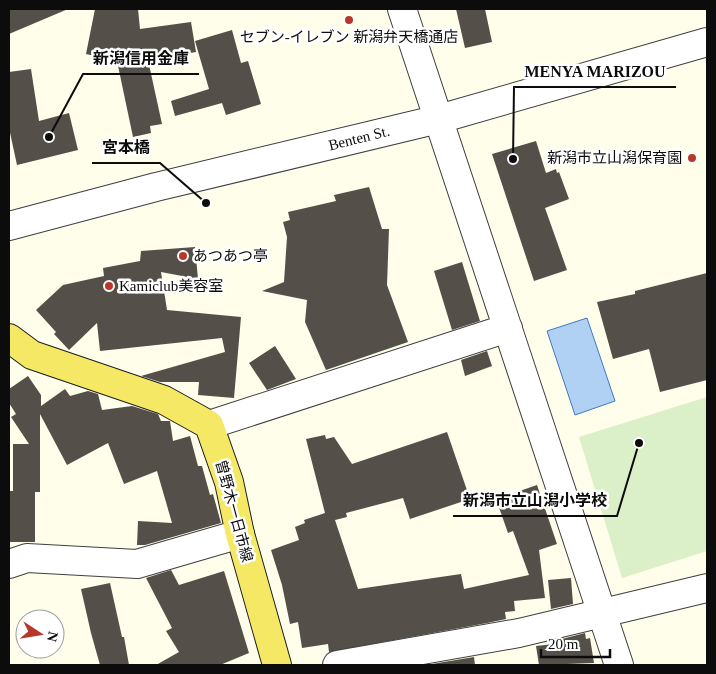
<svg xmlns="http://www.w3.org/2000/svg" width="716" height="674" font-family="'Times New Roman','Noto Sans JP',serif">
  <rect width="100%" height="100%" fill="#fefeeb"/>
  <path fill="#dbefc8" d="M707,397V551L622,578L579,437Z"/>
  <path fill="#b1d1f4" stroke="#3b7ac9" d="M587,318L615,401L575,415L547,331Z"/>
  <path fill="#544f48" d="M9,9H68L9,34Z
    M95,9H138L140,29L191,22L196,52L148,60L162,124L150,126L151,133L133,137L117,61L86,54Z
    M456,9H485L492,42L465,48Z
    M232,30L241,63L248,61L261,104L226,115L222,103L175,116L171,101L209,89L195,41Z
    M31,69L39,121L69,113L78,150L17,165L9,128V72Z
    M536,141L546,173L556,169L557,173L559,172L569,199L545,208L567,270L534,281L492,154Z
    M369,187L382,229H389L387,285L408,342L326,370L305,322L307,300L262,291L284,282L287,237L283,222L290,220L288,212L336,201L334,195Z
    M195,247L198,279L161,272L167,310L241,317L234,398L198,395L199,382H160L141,376L225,352L222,338L100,351L97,323L69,350L54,334L56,332L36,310L63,285L104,276L103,268L140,261L141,251Z
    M462,262L480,321L452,330L434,271Z
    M707,273V380L660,392L649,349L613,359L597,302L635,294V291Z
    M275,346L296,379L267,390L249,363Z
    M487,351L492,366L465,376L461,360Z
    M28,376L41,395V406L65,389L70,396L88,391L98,394L102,410L132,406L158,414L161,421H170L173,441L190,436L198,466H202L210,495L213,494L221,523L145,545H137L138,521L172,523L157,471L124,484L108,443L67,465L40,414V492H35V542H9V491H13V444H29L11,417L16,414L9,403V389Z
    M447,432L470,499L410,519L403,498L346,513L347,517L335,520L358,589L461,574L464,589L529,575L513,531L508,533L496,499L537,485L557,544L539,550L545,598L514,601L515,611L505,612L506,619L487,623L329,652L328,644L302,648L298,622L290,624L282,585L271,550L299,540L295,527L305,523L304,520L325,513L306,439L325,435L326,439L334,437L352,464Z
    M171,570L179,585L224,571L249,653L220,665H156L179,652L166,631L172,628L146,578Z
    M571,578L573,604L551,609L548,580Z
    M110,583L122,637H124L129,665H100L91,633L81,589Z
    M585,633L586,639L590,638L594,663L539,665L536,646L554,644V641Z
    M474,657L475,665H426Z"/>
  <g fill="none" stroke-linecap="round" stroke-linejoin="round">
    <defs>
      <path id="minor" d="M402,9L619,665
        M9,226L156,187L439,119L707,42
        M209,425L508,328
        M9,564L27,558L137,564L240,534
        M337,665L519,633L707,588"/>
      <path id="major" d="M9,338L32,355L164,400L209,425L229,482L240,534L277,665"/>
    </defs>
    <use href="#minor" stroke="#3f3f3f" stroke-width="30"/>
    <use href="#major" stroke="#1d1d1d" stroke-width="30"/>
    <use href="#minor" stroke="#fff" stroke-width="28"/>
    <use href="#major" stroke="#f4e865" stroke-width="28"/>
  </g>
  <g fill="#b73828" stroke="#fff" stroke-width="2">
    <circle cx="349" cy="20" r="5"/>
    <circle cx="692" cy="158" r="5"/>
    <circle cx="183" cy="256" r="5"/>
    <circle cx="109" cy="286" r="5"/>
  </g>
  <g text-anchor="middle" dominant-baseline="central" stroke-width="5" stroke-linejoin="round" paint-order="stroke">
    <g font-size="15" fill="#0c0c0c" stroke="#fff" text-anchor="start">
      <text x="349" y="37" text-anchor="middle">セブン-イレブン 新潟弁天橋通店</text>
      <text x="682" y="158" text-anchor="end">新潟市立山潟保育園</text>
      <text x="193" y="256">あつあつ亭</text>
      <text x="119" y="286">Kamiclub美容室</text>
    </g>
    <g font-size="15" fill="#0c0c0c" stroke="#fff">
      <text transform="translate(359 138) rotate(-14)">Benten St.</text>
      <text transform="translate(234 511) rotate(75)">曽野木一日市線</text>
    </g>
  </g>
  <path fill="none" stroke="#0c0c0c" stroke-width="2" d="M49 137L83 74H199M513 159L514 87H676M206 203L160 163H92M639 443L617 516H453"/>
  <g fill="#0c0c0c" stroke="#fff" stroke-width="2">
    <circle cx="49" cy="137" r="5"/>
    <circle cx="513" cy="159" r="5"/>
    <circle cx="206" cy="203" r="5"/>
    <circle cx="639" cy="443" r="5"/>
  </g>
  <g font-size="16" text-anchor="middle" font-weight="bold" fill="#0c0c0c" stroke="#fff" stroke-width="5" stroke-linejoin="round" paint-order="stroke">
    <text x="141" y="64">新潟信用金庫</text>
    <text x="595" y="77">MENYA MARIZOU</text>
    <text x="126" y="153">宮本橋</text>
    <text x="535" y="506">新潟市立山潟小学校</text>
  </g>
  <rect width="716" height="674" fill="none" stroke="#0c0c0c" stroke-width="20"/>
  <g transform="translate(40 634) rotate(102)"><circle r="24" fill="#ffffff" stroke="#9e9e9e"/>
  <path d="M0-4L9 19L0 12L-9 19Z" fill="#b73828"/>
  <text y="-8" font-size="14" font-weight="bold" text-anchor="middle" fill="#0c0c0c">N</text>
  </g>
  <path d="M541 649v8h69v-8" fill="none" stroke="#0c0c0c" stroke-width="2.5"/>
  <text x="548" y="649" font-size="15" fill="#0c0c0c" stroke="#ffffff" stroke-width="4" paint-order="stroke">20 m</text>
</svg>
